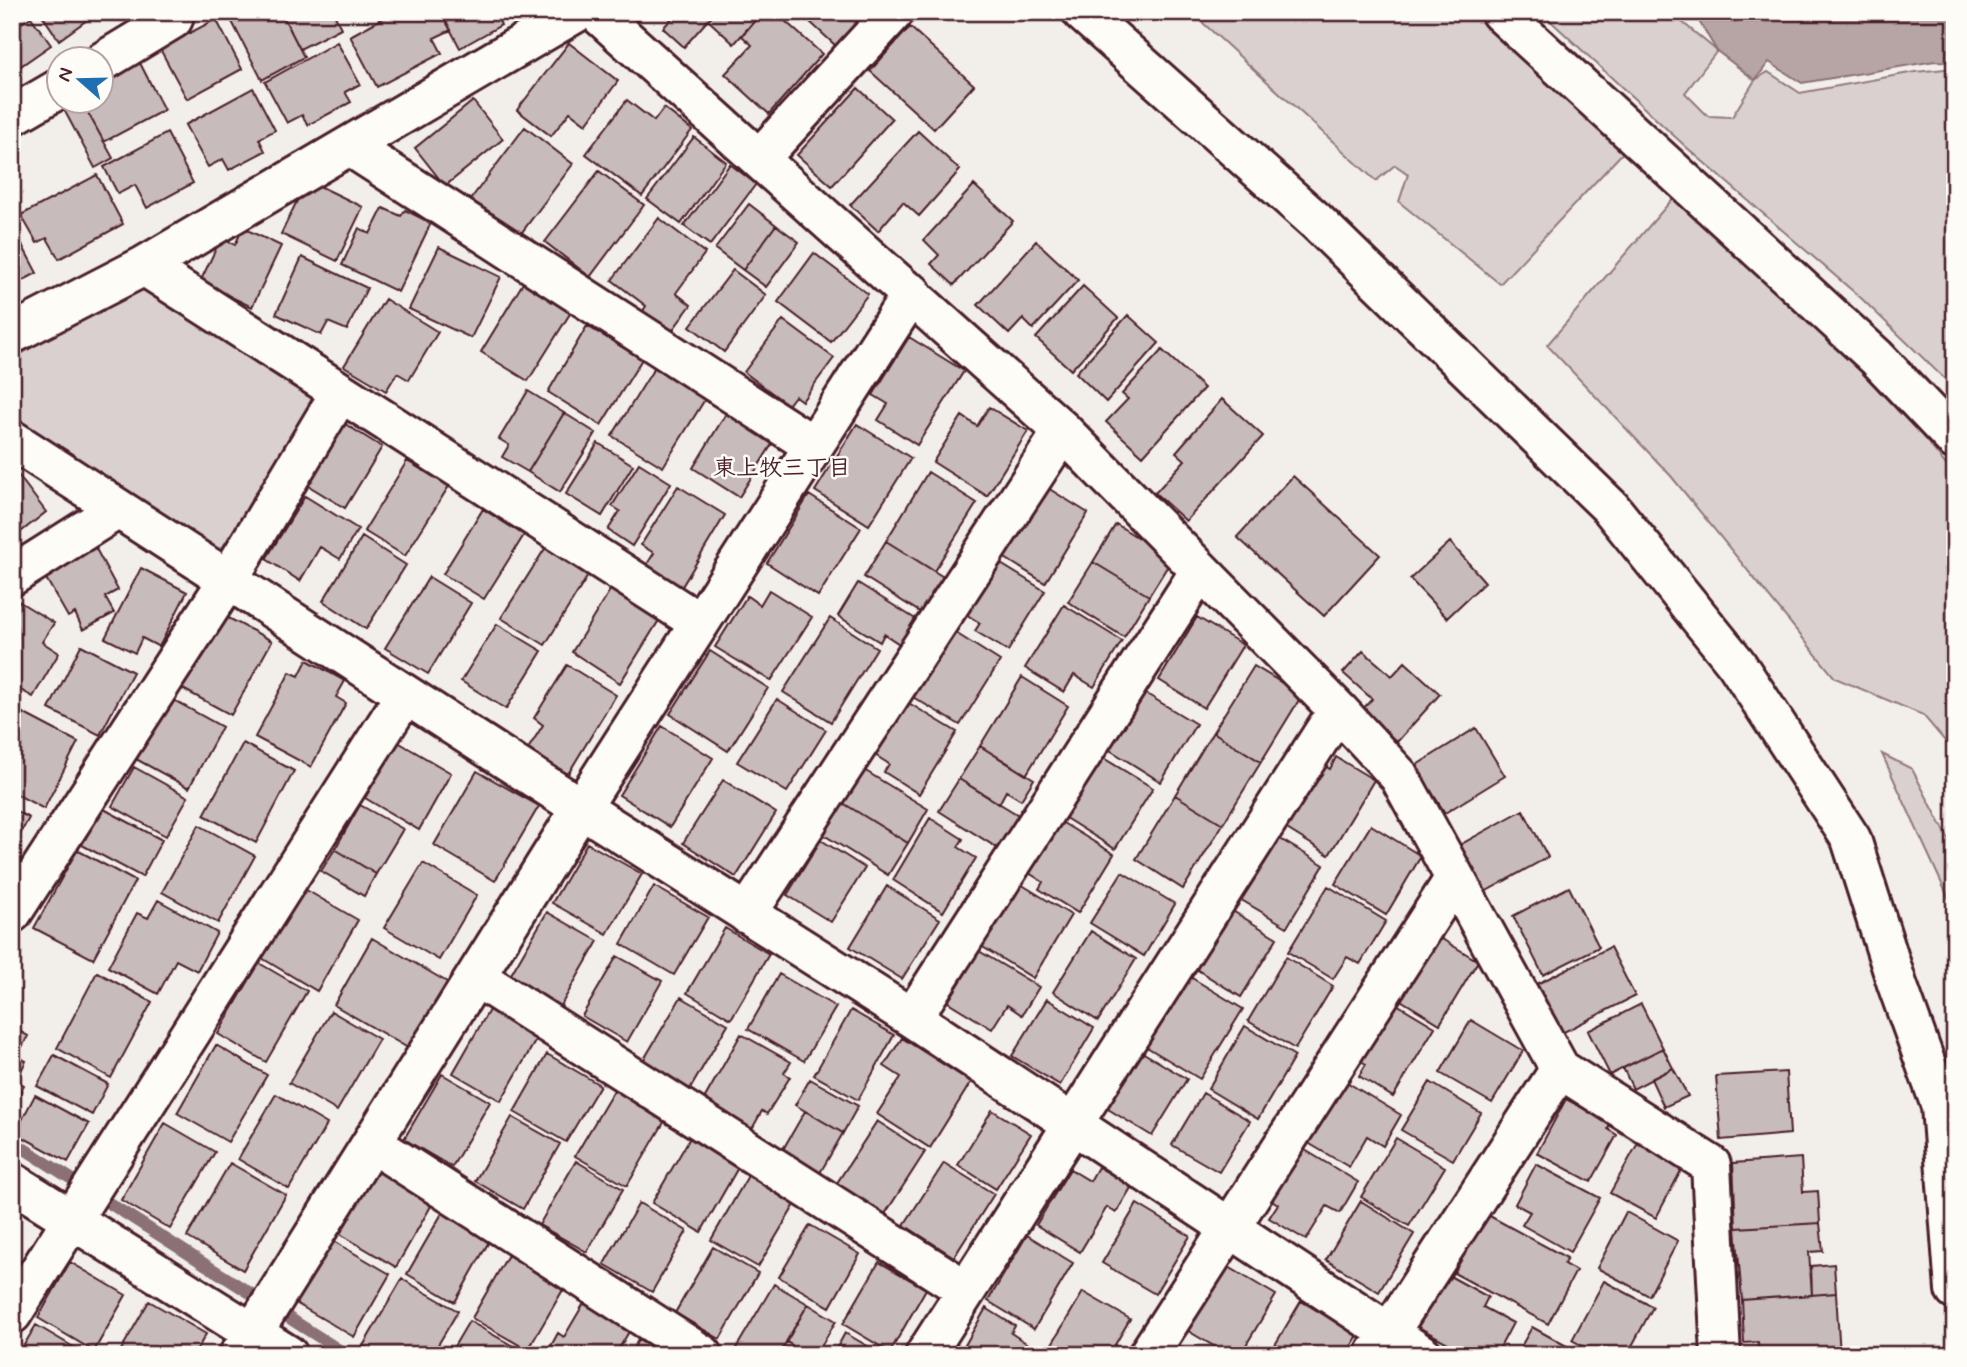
<svg xmlns="http://www.w3.org/2000/svg" width="1967" height="1367" font-family="Mynerve,'Klee One',sans-serif">
  <rect width="100%" height="100%" fill="#f2efeb"/>
  <filter id="ink" filterUnits="userSpaceOnUse"><feTurbulence type="fractalNoise" baseFrequency=".0143" numOctaves="2"/><feDisplacementMap in="SourceGraphic" scale="14" xChannelSelector="R" yChannelSelector="G"/><feConvolveMatrix kernelMatrix="1 2 1 2 8 2 1 2 1" color-interpolation-filters="sRGB"/></filter>
  <g filter="url(#ink)">
    <path fill="#d9d0cf" stroke="#92787d" stroke-width="2" d="M1191,12H1484L1629,146L1500,284L1399,202L1408,174L1395,165L1376,181Z
      M1541,12H1670L1717,51L1685,93L1708,116L1732,117L1755,80L1768,72L1800,93L1915,72L1955,68V389L1862,299L1685,146Z
      M1675,196L1892,398L1955,476V753L1923,715L1835,678L1671,476L1547,345Z
      M133,283L153,289L321,397L218,554L12,420V360Z
      M1882,754L1912,769L1955,851V912Z"/>
    <path fill="#b7a5a6" stroke="#8b6f75" stroke-width="2" d="M1955,12V62L1935,61L1802,83L1769,62L1755,80L1717,51L1694,13Z"/>
    <g fill="none" stroke-linecap="round" stroke-linejoin="round">
      <path stroke="#8b6f75" stroke-width="12" d="M12,1141L347,1355"/>
    </g>
    <path fill="#c8bbbb" stroke="#4a1f2b" stroke-width="2" d="M40,12H98L59,40Z
      M227,12H281L304,57L262,80Z
      M281,12H333L341,28L300,49Z
      M394,12H441L451,30L434,38L442,53L377,87L350,36Z
      M441,12H494L501,25L460,48Z
      M670,12H715L684,47L663,28L674,16Z
      M715,12H762L734,44L708,20Z
      M762,12H775L822,54L769,114L725,74L752,45L742,36Z
      M799,12H817L809,21Z
      M817,12H866L836,46L809,21Z
      M31,17L51,45L12,72V20L17,26Z
      M216,19L242,69L187,99L160,49Z
      M910,27L974,85L934,129L870,71Z
      M337,42L360,84L345,92L351,102L308,125L302,115L287,123L265,82Z
      M569,43L618,81L586,124L570,112L551,136L517,110Z
      M140,63L164,110L104,142L82,102H102V84Z
      M253,88L275,130L259,139L265,151L229,170L223,159L208,167L185,125Z
      M858,88L892,119L832,186L797,155Z
      M627,100L654,121L664,108L692,130L642,196L586,154Z
      M473,101L503,139L445,186L415,148Z
      M70,102H82L113,158L95,168L62,106Z
      M525,127L573,164L519,236L470,200Z
      M918,131L960,170L919,216L903,202L878,231L850,205Z
      M167,133L193,183L147,208L135,185L118,194L104,167Z
      M694,137L726,162L681,224L647,199Z
      M730,164L756,184L710,245L684,226Z
      M599,171L644,205L590,277L545,242Z
      M97,175L123,224L59,259L47,238L37,243L21,215Z
      M307,180L363,207L337,261L281,234Z
      M974,185L1013,221L954,285L931,264L939,255L924,240Z
      M12,198L19,209L12,213Z
      M749,204L776,225L743,270L715,249Z
      M383,208L401,216L405,210L431,223L398,292L342,265L359,228L370,234Z
      M659,218L705,253L676,293L691,305L669,335L641,314L646,306L612,280Z
      M776,225L799,242L766,287L743,270Z
      M12,226L37,273L12,286Z
      M243,228L281,246L252,307L200,282L221,238L235,245Z
      M1036,241L1078,280L1033,329L1023,319L1009,334L978,305Z
      M439,247L501,277L471,338L409,309Z
      M814,253L868,294L831,342L778,302Z
      M302,257L367,288L347,330L328,322L321,335L276,314Z
      M733,270L766,295L724,352L690,326Z
      M523,283L571,312L528,381L481,352Z
      M1083,286L1118,318L1071,370L1036,338Z
      M385,299L438,332L409,380L397,373L386,391L344,366Z
      M1128,315L1159,343L1106,402L1076,373Z
      M783,320L834,358L802,401L795,396L788,405L744,372Z
      M587,326L642,359L601,425L548,392Z
      M909,337L964,371L917,445L878,420L888,404L873,395Z
      M1162,350L1204,388L1143,456L1106,422L1128,399L1122,394Z
      M656,365L707,396L663,467L612,436Z
      M528,391L564,413L528,472L502,457L509,445L499,439Z
      M1222,399L1263,436L1186,521L1155,493L1185,460L1176,452Z
      M989,407L1028,431L987,496L933,462L962,416L977,426Z
      M727,412L774,441L739,497L693,468Z
      M564,413L596,433L560,492L528,472Z
      M342,422L382,447L345,508L304,483Z
      M857,424L911,458L869,525L815,491Z
      M598,443L633,465L602,516L566,494Z
      M407,461L449,486L405,556L364,531Z
      M639,463L671,483L632,546L608,530L620,511L612,506Z
      M12,467L46,512L12,539Z
      M928,472L977,503L934,571L886,541Z
      M1293,476L1380,555L1324,616L1237,537Z
      M1043,485L1088,513L1045,583L1000,555Z
      M678,486L725,515L681,588L646,566L654,553L641,545Z
      M809,495L861,528L818,596L767,563Z
      M305,496L358,529L340,559L320,547L300,581L266,559Z
      M483,509L524,535L484,599L443,574Z
      M1116,524L1172,559L1149,596L1093,562Z
      M362,537L406,565L366,629L323,601Z
      M886,541L945,578L923,614L864,577Z
      M1450,542L1485,582L1447,618L1410,579Z
      M95,547L118,590L105,597L114,613L83,630L75,613L68,617L44,575Z
      M546,547L589,574L545,645L501,618Z
      M996,561L1045,591L1008,651L975,631L980,623L964,613Z
      M1093,562L1149,596L1124,637L1068,602Z
      M141,568L187,592L159,647L142,638L135,653L105,638Z
      M429,577L471,603L428,674L385,648Z
      M858,583L917,620L901,645L884,634L880,642L838,616Z
      M612,587L661,617L620,683L572,652Z
      M769,590L812,617L771,681L715,647L747,596L760,605Z
      M15,599L54,623L42,642L59,653L33,697L12,685V603Z
      M1064,605L1122,641L1094,687L1074,675L1064,692L1025,668Z
      M221,614L272,641L231,715L181,688Z
      M1197,617L1243,645L1204,708L1159,680Z
      M830,618L877,648L831,722L783,692Z
      M497,624L542,651L506,709L461,681Z
      M951,630L1000,661L960,725L911,696Z
      M81,645L133,672L100,735L49,709Z
      M710,651L768,688L728,751L670,714Z
      M1363,651L1392,676L1405,662L1440,694L1397,742L1362,710L1372,699L1343,673Z
      M307,660L345,681L336,697L346,703L311,767L255,737L290,672L299,676Z
      M567,665L616,695L568,774L528,749L543,725L534,718Z
      M1254,666L1302,695L1261,762L1213,732Z
      M1022,677L1068,706L1026,775L980,746Z
      M1140,690L1196,724L1161,782L1105,747Z
      M170,698L222,727L189,788L136,759Z
      M777,699L826,730L787,792L737,762Z
      M907,702L957,732L919,794L884,772L889,764L875,755Z
      M17,710L78,742L44,809L12,792V720Z
      M662,726L713,758L670,827L619,795Z
      M1476,728L1505,776L1445,813L1415,766Z
      M1213,732L1261,762L1223,824L1175,795Z
      M398,742L451,773L419,830L365,798Z
      M243,743L294,771L256,843L204,815Z
      M980,746L1034,779L1021,800L1006,791L999,804L959,779Z
      M1095,753L1153,788L1115,849L1059,814Z
      M1336,757L1374,780L1329,855L1282,826L1320,763L1330,769Z
      M134,767L188,797L166,836L112,806Z
      M864,770L928,809L908,843L843,803Z
      M477,771L539,806L495,881L434,845Z
      M959,779L1020,816L999,849L939,811Z
      M723,780L776,813L736,877L683,843Z
      M1175,795L1223,824L1183,889L1136,859Z
      M843,803L908,843L888,875L824,835Z
      M360,805L403,829L376,874L335,849Z
      M102,808L162,840L142,877L82,845Z
      M12,809L29,818L12,849Z
      M1523,810L1548,857L1483,893L1458,846Z
      M930,818L963,839L958,847L976,858L943,912L893,880Z
      M1058,820L1114,854L1078,913L1039,889L1043,882L1026,871Z
      M199,825L255,856L218,923L162,892Z
      M1371,825L1421,856L1386,915L1335,884Z
      M1275,836L1324,865L1287,927L1238,898Z
      M821,840L865,868L831,922L787,895Z
      M587,843L642,874L607,934L552,903Z
      M335,849L376,874L364,896L321,871Z
      M77,850L135,881L93,959L34,928Z
      M423,863L477,895L439,960L384,928Z
      M1122,872L1175,904L1144,956L1090,923Z
      M1019,883L1071,915L1033,978L981,946Z
      M654,886L708,917L674,975L621,944Z
      M887,886L940,919L902,979L850,947Z
      M1328,886L1386,921L1360,964L1347,957L1333,979L1288,952Z
      M301,887L358,920L317,991L260,957Z
      M1569,887L1599,947L1543,975L1513,916Z
      M158,900L217,933L197,971L176,960L158,994L108,967L137,913L148,918Z
      M1231,910L1277,938L1241,997L1196,969Z
      M547,912L598,941L557,1012L506,983Z
      M725,928L769,954L731,1019L687,993Z
      M1091,931L1136,959L1098,1021L1053,992Z
      M1432,933L1478,961L1440,1024L1394,996Z
      M372,938L447,982L408,1048L334,1005Z
      M1610,947L1635,996L1562,1033L1537,984Z
      M979,951L1039,987L1022,1015L1007,1005L992,1029L948,1002Z
      M617,956L662,981L627,1042L582,1016Z
      M1286,957L1333,986L1295,1049L1248,1021Z
      M259,963L307,991L266,1062L218,1034Z
      M97,972L152,1002L111,1078L57,1048Z
      M779,974L836,1007L804,1061L748,1029Z
      M1187,975L1243,1009L1200,1079L1145,1046Z
      M681,997L728,1024L690,1089L643,1061Z
      M1047,999L1094,1028L1060,1085L1012,1056Z
      M1390,1000L1435,1027L1393,1097L1359,1076L1366,1064L1356,1058Z
      M1641,1004L1663,1048L1610,1075L1588,1031Z
      M489,1010L537,1038L501,1101L453,1073Z
      M851,1010L894,1035L858,1100L814,1075Z
      M331,1011L379,1039L337,1111L289,1083Z
      M1471,1020L1523,1051L1492,1103L1440,1073Z
      M1245,1026L1295,1056L1258,1119L1208,1089Z
      M12,1027L28,1036L17,1056L26,1061L16,1081L24,1085L12,1108Z
      M741,1034L791,1062L784,1073L790,1077L767,1114L762,1111L752,1129L703,1101Z
      M902,1038L971,1082L930,1148L877,1114L901,1077L884,1066Z
      M216,1045L267,1075L228,1142L177,1113Z
      M1663,1048L1673,1068L1633,1089L1623,1068Z
      M1137,1049L1187,1079L1152,1136L1103,1106Z
      M547,1054L600,1085L566,1142L514,1112Z
      M54,1055L108,1084L92,1115L37,1086Z
      M1673,1068L1688,1096L1664,1107L1651,1079Z
      M1786,1072L1790,1134L1721,1140L1716,1076Z
      M442,1074L490,1102L452,1167L404,1139Z
      M1340,1078L1401,1115L1383,1146L1367,1136L1349,1167L1303,1140Z
      M810,1079L858,1106L843,1133L795,1105Z
      M1430,1082L1481,1113L1453,1160L1401,1130Z
      M614,1090L666,1119L627,1186L575,1156Z
      M1203,1093L1250,1121L1219,1172L1172,1145Z
      M276,1094L327,1124L289,1189L238,1159Z
      M35,1095L89,1124L68,1162L15,1133Z
      M1566,1099L1611,1123L1608,1129L1617,1135L1591,1182L1537,1153Z
      M992,1110L1031,1134L996,1189L958,1165Z
      M805,1111L843,1133L820,1173L782,1151Z
      M512,1117L560,1144L523,1209L475,1181Z
      M877,1121L925,1152L883,1217L835,1186Z
      M165,1123L215,1152L170,1229L121,1200Z
      M691,1136L740,1164L701,1232L652,1203Z
      M1396,1138L1445,1167L1409,1226L1361,1197Z
      M1638,1143L1683,1167L1656,1218L1610,1193Z
      M1295,1144L1358,1182L1340,1213L1327,1206L1306,1240L1269,1218L1278,1204L1265,1196Z
      M1801,1158L1803,1192L1818,1191L1820,1223L1736,1228L1733,1163Z
      M576,1161L623,1189L587,1252L539,1225Z
      M230,1163L286,1195L243,1270L187,1237Z
      M944,1163L994,1194L954,1257L904,1225Z
      M1536,1164L1600,1198L1570,1252L1522,1225L1530,1212L1515,1204Z
      M379,1167L435,1199L396,1267L340,1234Z
      M1098,1167L1132,1186L1116,1213L1107,1207L1080,1252L1036,1225L1070,1169L1090,1181Z
      M749,1174L797,1201L758,1267L711,1240Z
      M1361,1201L1414,1234L1379,1292L1326,1260Z
      M639,1203L687,1231L652,1292L604,1264Z
      M1137,1204L1190,1236L1155,1294L1102,1263Z
      M12,1210L19,1214L12,1227Z
      M444,1210L491,1238L455,1302L407,1274Z
      M1626,1212L1678,1241L1649,1296L1597,1268Z
      M1486,1214L1567,1258L1564,1264L1576,1271L1548,1324L1454,1273Z
      M1820,1223L1823,1251L1809,1252L1812,1295L1742,1300L1736,1228Z
      M810,1225L860,1254L830,1307L779,1277Z
      M1027,1235L1073,1263L1034,1329L988,1301Z
      M328,1238L390,1274L354,1337L292,1301Z
      M713,1247L758,1273L720,1339L675,1313Z
      M508,1255L564,1288L528,1350L472,1318Z
      M70,1262L126,1295L94,1351L38,1318Z
      M879,1262L926,1289L890,1352L843,1324Z
      M1222,1263L1276,1295L1240,1355H1229L1183,1328Z
      M1834,1264L1836,1293L1812,1295L1811,1266Z
      M1446,1274L1488,1297L1483,1307L1513,1323L1496,1355H1470L1418,1327Z
      M402,1279L458,1311L432,1355H379L363,1346Z
      M1604,1281L1653,1307L1627,1355H1599L1572,1340Z
      M774,1284L808,1304L779,1355H743L735,1350Z
      M1083,1292L1130,1319L1109,1355H1059L1049,1349Z
      M1836,1293L1840,1355H1759L1758,1342L1744,1343L1742,1300Z
      M587,1298L633,1325L615,1355H546L558,1333L564,1337Z
      M149,1301L206,1334L194,1355H118Z
      M1301,1301L1358,1335L1346,1355H1269Z
      M808,1304L836,1321L816,1355H787L792,1345L786,1342Z
      M986,1308L1015,1326L1011,1333L1032,1347L1027,1355H972L973,1353L964,1347Z
      M469,1321L527,1354V1355H449Z
      M36,1325L87,1355H18Z
      M1532,1327L1583,1355H1516Z
      M845,1333L883,1355H833Z
      M638,1340L664,1355H630Z
      M1176,1344L1194,1355H1170Z"/>
    <g fill="none" stroke-linecap="round" stroke-linejoin="round">
      <defs>
        <path id="street" d="M596,12L759,159
          M894,12L759,159L1063,431L1338,710L1399,776L1560,1069
          M1082,12L1316,221L1610,507L1736,663L1851,839L1897,984L1941,1106L1955,1290
          M1500,12L1876,357L1955,440
          M102,62L173,19
          M12,116L60,88
          M349,146L814,446
          M144,266L700,623
          M12,334L144,266L577,12
          M12,440L581,808L912,1018L1423,1355
          M12,576L118,509
          M12,913L228,580L340,393
          M747,914L1063,431
          M476,977L966,1290
          M912,1018L1200,571
          M373,1144L703,1355
          M12,1182L288,1355
          M12,1314L405,695
          M1376,1353L1560,1069L1711,1165L1721,1355
          M239,1355L581,808L912,293
          M925,1355L1338,710
          M1148,1355L1455,878"/>
      </defs>
      <use href="#street" stroke="#4a1f2b" stroke-width="44"/>
      <use href="#street" stroke="#fdfcf7" stroke-width="38"/>
    </g>
  </g>
  <g text-anchor="middle" dominant-baseline="central" stroke-width="5" stroke-linejoin="round" paint-order="stroke">
    <g font-size="23" font-weight="bold" fill="#4a1f2b" stroke="#fdfcf7">
      <text x="782" y="469">東上牧三丁目</text>
    </g>
  </g>
  <rect width="1967" height="1367" fill="none" stroke="#fdfcf7" stroke-width="42"/>
  <rect x="21" y="21" width="1925" height="1325" fill="none" stroke="#4a1f2b" stroke-width="2.5" filter="url(#ink)"/>
  <g transform="translate(80 80) rotate(290)"><circle r="33" fill="#fdfcf7" stroke="#b5a4a5" stroke-width="2"/>
  <path d="M0-5L12 26L0 18L-12 26Z" fill="#1f6fb2"/>
  <text y="-10" font-size="19" font-weight="bold" text-anchor="middle" fill="#4a1f2b">N</text>
  </g>
</svg>
